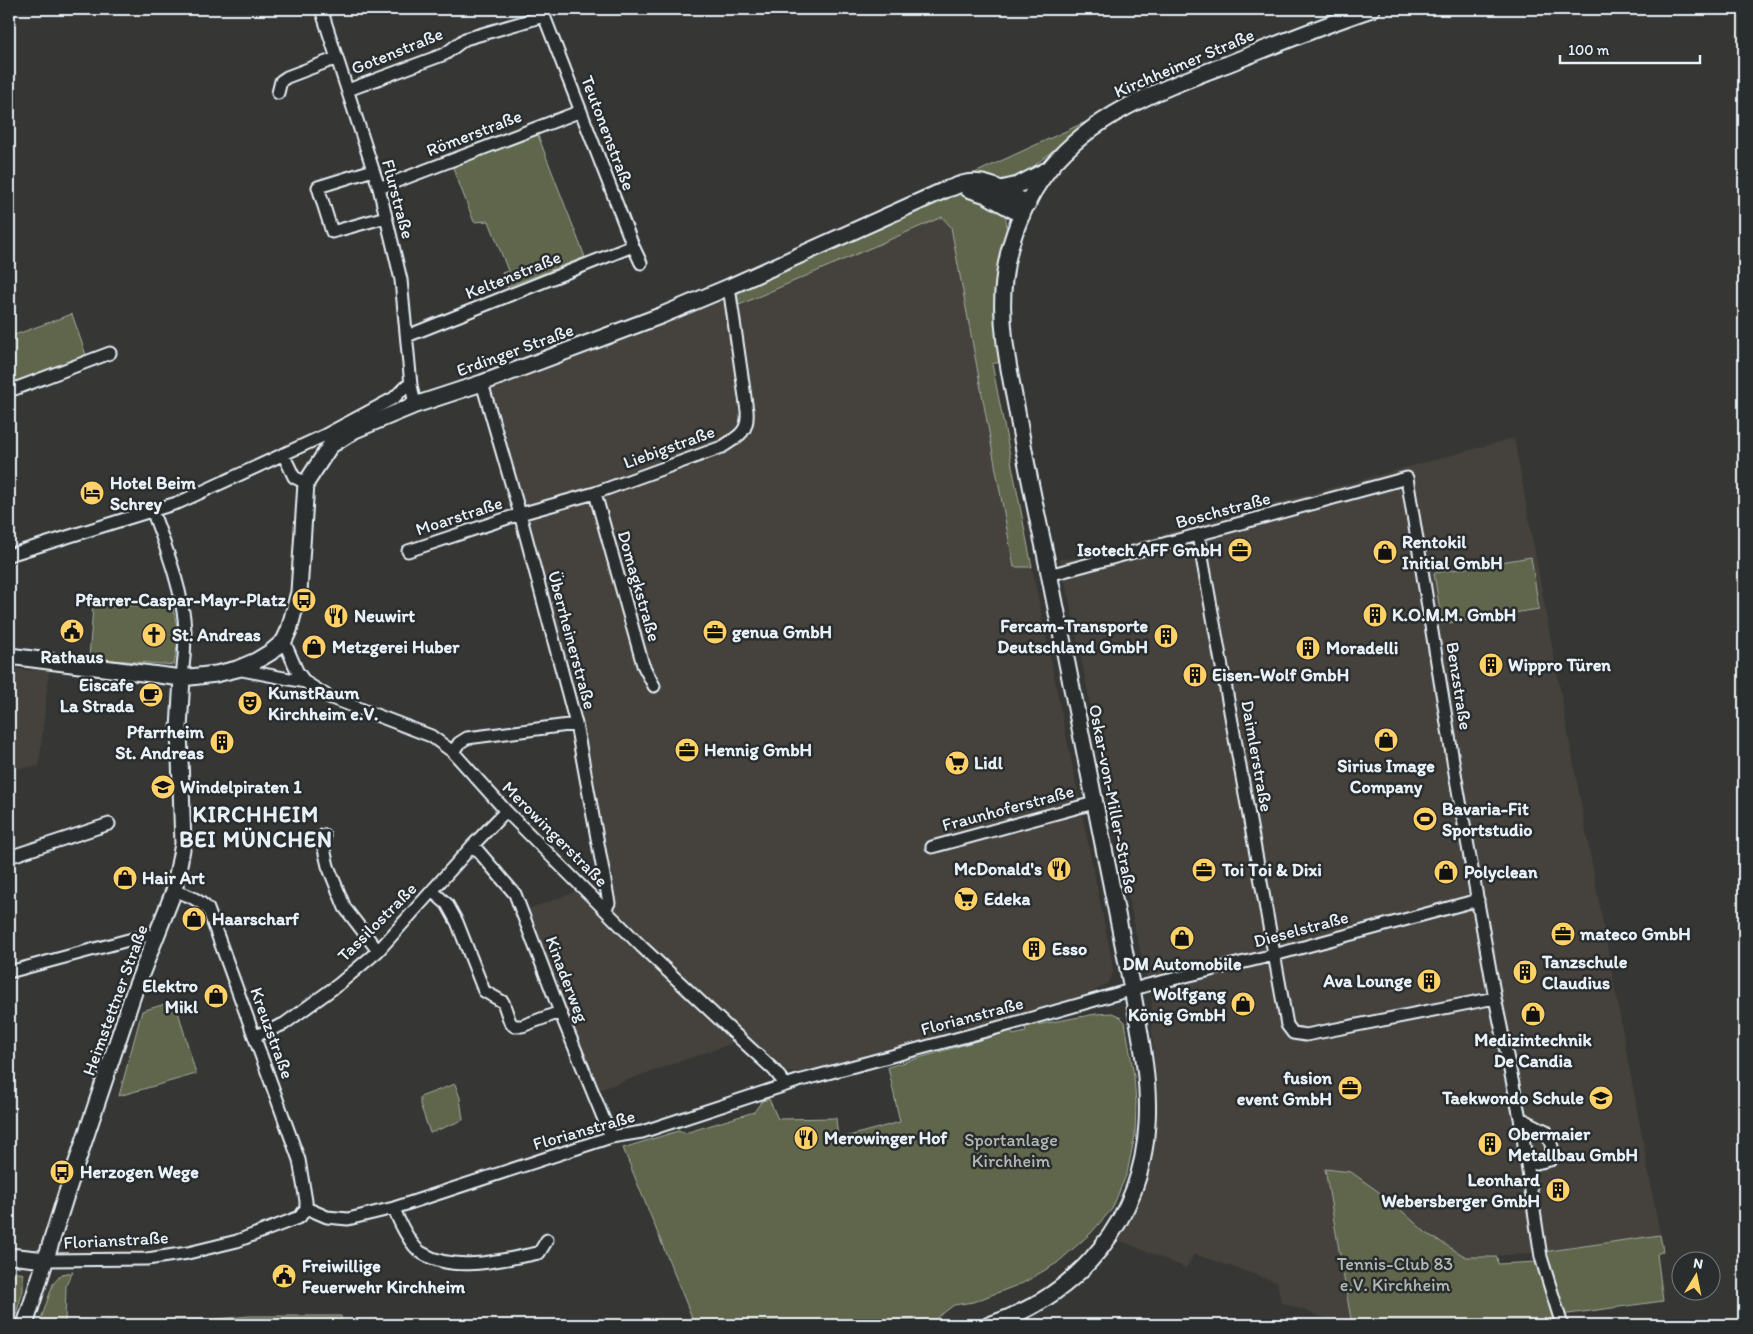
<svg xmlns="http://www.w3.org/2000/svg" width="1753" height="1334" font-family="Itim,sans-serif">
  <rect width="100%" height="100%" fill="#363734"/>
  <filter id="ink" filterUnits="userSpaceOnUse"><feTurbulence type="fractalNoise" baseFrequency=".02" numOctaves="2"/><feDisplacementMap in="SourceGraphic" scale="10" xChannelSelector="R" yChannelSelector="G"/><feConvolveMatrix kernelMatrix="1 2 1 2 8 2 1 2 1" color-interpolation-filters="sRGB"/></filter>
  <g filter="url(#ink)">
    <path fill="#44423c" d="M956,195L1111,956L1113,971L1110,980L1105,985L1083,997L959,1030L957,1026L945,1029L946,1033L801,1073L771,1071L736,1042L598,1090L526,910L610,879L595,784L580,720L489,386L574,356Z
      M1514,438L1660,1235L1534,1253L1466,1258L1426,1233L1390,1200L1351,1172L1325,1170L1352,1325H1343L1281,1302L1277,1282L1194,1254L1186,1268L1119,1240L1145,1183L1154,1137L1158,1090L1152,1034V997L1136,935L1068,593L1062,573L1059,559H1073Z
      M9,668L32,671L33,668L49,670L39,766L9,769Z"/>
    <path fill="#60664c" stroke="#a4aca2" d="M1089,121L1018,179L1003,180L981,177L964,178L1081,124Z
      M537,133L585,257L507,287L502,273L508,271L489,221L474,222L452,165Z
      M957,191L967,193L1003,212C1012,227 1002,242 1000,257C997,277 994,296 994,315C995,331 998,347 1000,362L992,364L1032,567H1014L951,227L942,217L739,305L736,288L768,272L956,195Z
      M72,314L87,358L9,387V337Z
      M1531,557L1539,609L1442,624L1434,573Z
      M172,604L179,635L174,665L89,658L93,607Z
      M175,1001L196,1074L119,1096L142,1011Z
      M1112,1013L1119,1016L1125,1022L1134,1076L1136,1103L1135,1135L1127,1173L1112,1209L1091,1233L1057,1263L1023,1283L973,1302L954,1305L935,1319L856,1323L691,1325V1315L623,1148L678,1131L685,1133L754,1112L762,1101L769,1099L778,1119L836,1118L838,1139L900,1122L888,1067L1011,1031L1013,1035L1026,1032L1025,1027L1096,1014Z
      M455,1084L460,1098L463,1120L430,1133L420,1104V1097Z
      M1325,1169L1351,1172L1390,1200L1426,1233L1466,1257H1497L1498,1264L1538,1262L1543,1252L1660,1235L1663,1251L1657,1254L1663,1301L1554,1316L1556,1323L1539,1325H1352Z
      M9,1269L23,1274V1290L13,1325H9Z
      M73,1272L66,1285L65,1324L216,1319L250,1316H341L342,1325H39L53,1284L62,1274Z"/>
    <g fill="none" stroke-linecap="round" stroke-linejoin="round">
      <defs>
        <path id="street" d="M321,9L379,188L393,246L401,280L411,385L415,405
          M348,90L445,54L465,39L544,16L633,246L641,263
          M278,93L281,81L287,77L337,58
          M373,170L318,187L332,232L386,217
          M379,188L581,111
          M407,336L633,246
          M482,383L520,514L576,724L609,903L605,909
          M9,391L110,353
          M283,454L294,477L306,483
          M595,493L643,665L654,686
          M152,510C165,545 184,593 185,631C185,646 184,662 182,678
          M1198,535L1287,1025L1293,1033L1306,1035L1495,998
          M408,551L520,514L595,493L722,447C738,437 749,432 747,411L729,287
          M9,555L180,502L323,436L394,398L405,387L411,385
          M1049,575L1407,478L1456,779L1495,998L1520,1118L1541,1257L1562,1325
          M284,641L297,671L305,682L329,697L431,736L453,752L506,811L642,947L750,1048L774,1070L786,1085
          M237,669L305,682
          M453,752L459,743L467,738L576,724
          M324,835V849L328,866L345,908L378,951
          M473,845L515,894L560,1012L611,1137
          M932,847L1094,803
          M9,857L109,824
          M174,891C188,895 198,899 208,909L299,1160L306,1201V1208
          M432,891L447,904L457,922L484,991L503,1002L510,1022L514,1026H522L560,1012
          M9,972L147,935L156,937
          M255,1036L284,1024L339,984L378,951L473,845L506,811
          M1520,1118L1546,1131L1552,1147L1550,1160L1532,1164L1526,1161
          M394,1208C398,1220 411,1247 422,1253C456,1274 503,1259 539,1253L547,1240
          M46,1260L147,1259L188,1253L237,1241L300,1217L306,1208L327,1217L348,1219L394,1208L611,1137L642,1132L798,1081L993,1029L1148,985L1274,955L1478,900"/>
        <path id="secondary" d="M968,189L986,195L1022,215
          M1001,189L1018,185L1045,171
          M9,656L182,678L216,674L237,669L256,661L271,652L284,641L289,630L299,592L306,483L330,446L355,430L415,405L482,383L660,316L729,287L947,189C953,188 957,185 962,184C985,177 1009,193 1028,204
          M9,1256L46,1260
          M25,1325L66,1195L134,992L174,891L183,844L179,729L182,678
          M989,1325C1079,1295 1142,1220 1147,1124C1150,1079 1140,1034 1132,989C1102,840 1073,692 1043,543C1033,498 1024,452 1016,406C1008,365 999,323 1004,280C1008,241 1025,199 1049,169C1095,112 1165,88 1230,63C1277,44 1324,25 1372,9"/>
      </defs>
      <use href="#street" stroke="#e8f1f8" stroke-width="15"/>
      <use href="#secondary" stroke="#e8f1f8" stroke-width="19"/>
      <use href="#street" stroke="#2a2d2e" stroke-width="11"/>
      <use href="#secondary" stroke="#2a2d2e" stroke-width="15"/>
    </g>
  </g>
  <defs>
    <symbol id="hotel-disc" viewBox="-11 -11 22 22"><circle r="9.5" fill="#ffd166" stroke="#2a2d2e"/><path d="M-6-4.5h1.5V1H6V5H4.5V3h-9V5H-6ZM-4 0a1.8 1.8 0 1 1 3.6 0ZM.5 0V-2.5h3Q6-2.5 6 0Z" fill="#111"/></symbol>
    <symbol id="office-disc" viewBox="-11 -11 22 22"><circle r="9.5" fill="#ffd166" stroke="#2a2d2e"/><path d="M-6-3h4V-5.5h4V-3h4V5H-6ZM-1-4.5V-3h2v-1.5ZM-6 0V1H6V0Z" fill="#111"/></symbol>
    <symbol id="shop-disc" viewBox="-11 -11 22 22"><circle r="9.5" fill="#ffd166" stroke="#2a2d2e"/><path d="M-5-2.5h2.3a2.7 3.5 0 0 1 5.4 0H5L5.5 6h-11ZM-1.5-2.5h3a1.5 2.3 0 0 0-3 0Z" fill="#111"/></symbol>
    <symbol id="bus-disc" viewBox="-11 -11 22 22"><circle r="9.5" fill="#ffd166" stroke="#2a2d2e"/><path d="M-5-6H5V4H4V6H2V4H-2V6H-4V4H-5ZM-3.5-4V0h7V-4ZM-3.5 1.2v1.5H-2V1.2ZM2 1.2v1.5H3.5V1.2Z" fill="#111"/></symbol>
    <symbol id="building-disc" viewBox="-11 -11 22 22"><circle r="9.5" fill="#ffd166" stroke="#2a2d2e"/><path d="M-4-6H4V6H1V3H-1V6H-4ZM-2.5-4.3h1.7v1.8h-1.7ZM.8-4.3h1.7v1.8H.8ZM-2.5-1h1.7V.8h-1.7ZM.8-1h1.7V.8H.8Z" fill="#111"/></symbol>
    <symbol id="restaurant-disc" viewBox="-11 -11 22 22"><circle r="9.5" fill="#ffd166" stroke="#2a2d2e"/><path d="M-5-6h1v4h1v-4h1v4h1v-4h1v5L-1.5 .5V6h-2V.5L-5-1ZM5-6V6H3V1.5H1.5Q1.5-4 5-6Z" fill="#111"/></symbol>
    <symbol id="civic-disc" viewBox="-11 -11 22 22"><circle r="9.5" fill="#ffd166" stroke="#2a2d2e"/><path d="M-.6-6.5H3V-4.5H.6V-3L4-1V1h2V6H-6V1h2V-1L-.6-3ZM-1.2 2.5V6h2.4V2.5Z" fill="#111"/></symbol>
    <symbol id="church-disc" viewBox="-11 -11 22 22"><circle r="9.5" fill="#ffd166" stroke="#2a2d2e"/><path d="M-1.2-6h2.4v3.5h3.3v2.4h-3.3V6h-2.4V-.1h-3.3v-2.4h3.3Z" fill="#111"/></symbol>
    <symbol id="cafe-disc" viewBox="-11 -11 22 22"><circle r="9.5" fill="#ffd166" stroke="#2a2d2e"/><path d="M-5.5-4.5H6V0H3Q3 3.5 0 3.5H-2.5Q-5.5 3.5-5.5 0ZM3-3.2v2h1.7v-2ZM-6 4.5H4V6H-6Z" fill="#111"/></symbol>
    <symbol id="theatre-disc" viewBox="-11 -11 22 22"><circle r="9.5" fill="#ffd166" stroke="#2a2d2e"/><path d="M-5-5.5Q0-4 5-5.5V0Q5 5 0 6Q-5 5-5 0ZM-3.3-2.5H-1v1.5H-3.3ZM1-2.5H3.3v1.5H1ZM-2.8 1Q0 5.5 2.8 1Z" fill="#111"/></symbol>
    <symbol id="supermarket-disc" viewBox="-11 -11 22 22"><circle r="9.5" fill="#ffd166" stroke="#2a2d2e"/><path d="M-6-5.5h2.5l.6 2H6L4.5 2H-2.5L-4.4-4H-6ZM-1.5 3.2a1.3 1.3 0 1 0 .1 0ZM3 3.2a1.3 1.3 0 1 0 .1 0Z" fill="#111"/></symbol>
    <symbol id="school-disc" viewBox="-11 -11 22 22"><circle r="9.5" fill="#ffd166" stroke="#2a2d2e"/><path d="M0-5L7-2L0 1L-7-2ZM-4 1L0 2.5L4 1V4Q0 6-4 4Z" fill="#111"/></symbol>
    <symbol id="stadium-disc" viewBox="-11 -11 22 22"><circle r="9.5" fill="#ffd166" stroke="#2a2d2e"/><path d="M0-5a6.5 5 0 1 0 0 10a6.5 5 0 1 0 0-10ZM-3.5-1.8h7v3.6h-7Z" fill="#111"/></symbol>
  </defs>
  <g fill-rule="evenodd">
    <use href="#hotel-disc" x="78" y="479" width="28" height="28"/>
    <use href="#office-disc" x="1226" y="536" width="28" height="28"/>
    <use href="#shop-disc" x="1371" y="538" width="28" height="28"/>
    <use href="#bus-disc" x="290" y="586" width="28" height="28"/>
    <use href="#building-disc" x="1361" y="601" width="28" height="28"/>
    <use href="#restaurant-disc" x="322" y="602" width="28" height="28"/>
    <use href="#civic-disc" x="58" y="617" width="28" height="28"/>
    <use href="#office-disc" x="701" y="618" width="28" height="28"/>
    <use href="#church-disc" x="140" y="621" width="28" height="28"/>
    <use href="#building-disc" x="1152" y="622" width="28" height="28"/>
    <use href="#shop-disc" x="300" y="633" width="28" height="28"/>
    <use href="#building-disc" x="1294" y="634" width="28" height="28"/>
    <use href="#building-disc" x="1477" y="651" width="28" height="28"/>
    <use href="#building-disc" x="1181" y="661" width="28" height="28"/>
    <use href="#cafe-disc" x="137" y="681" width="28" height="28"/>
    <use href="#theatre-disc" x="236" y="689" width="28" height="28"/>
    <use href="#shop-disc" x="1372" y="726" width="28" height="28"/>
    <use href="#building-disc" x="208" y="728" width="28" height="28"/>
    <use href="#office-disc" x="673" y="736" width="28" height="28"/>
    <use href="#supermarket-disc" x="943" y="749" width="28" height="28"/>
    <use href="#school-disc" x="149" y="773" width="28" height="28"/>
    <use href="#stadium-disc" x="1411" y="805" width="28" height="28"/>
    <use href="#restaurant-disc" x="1045" y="855" width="28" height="28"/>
    <use href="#office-disc" x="1190" y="856" width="28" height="28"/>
    <use href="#shop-disc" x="1432" y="858" width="28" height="28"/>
    <use href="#shop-disc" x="111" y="864" width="28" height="28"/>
    <use href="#supermarket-disc" x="952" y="885" width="28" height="28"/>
    <use href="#shop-disc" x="180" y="905" width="28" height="28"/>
    <use href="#office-disc" x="1549" y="920" width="28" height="28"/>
    <use href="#shop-disc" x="1168" y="924" width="28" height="28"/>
    <use href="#building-disc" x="1020" y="935" width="28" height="28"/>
    <use href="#building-disc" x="1511" y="958" width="28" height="28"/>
    <use href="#building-disc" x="1415" y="967" width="28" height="28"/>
    <use href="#shop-disc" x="202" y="982" width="28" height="28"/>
    <use href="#shop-disc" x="1229" y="990" width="28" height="28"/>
    <use href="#shop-disc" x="1519" y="1000" width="28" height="28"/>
    <use href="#office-disc" x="1336" y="1074" width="28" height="28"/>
    <use href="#school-disc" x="1587" y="1084" width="28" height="28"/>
    <use href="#restaurant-disc" x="792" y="1124" width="28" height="28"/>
    <use href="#building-disc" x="1476" y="1130" width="28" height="28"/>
    <use href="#bus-disc" x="48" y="1158" width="28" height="28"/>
    <use href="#building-disc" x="1544" y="1176" width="28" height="28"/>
    <use href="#civic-disc" x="270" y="1262" width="28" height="28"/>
  </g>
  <g text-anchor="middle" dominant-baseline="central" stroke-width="5" stroke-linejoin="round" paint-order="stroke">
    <g font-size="18" fill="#e8f1f8" stroke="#2a2d2e">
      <text transform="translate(397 51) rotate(-22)">Gotenstraße</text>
      <text transform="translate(1184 63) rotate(-23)">Kirchheimer Straße</text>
      <text transform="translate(474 133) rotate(-21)">Römerstraße</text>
      <text transform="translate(608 133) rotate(69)">Teutonenstraße</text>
      <text transform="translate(398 199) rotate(75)">Flurstraße</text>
      <text transform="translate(513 275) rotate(-22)">Keltenstraße</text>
      <text transform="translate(515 350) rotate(-20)">Erdinger Straße</text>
      <text transform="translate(669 447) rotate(-20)">Liebigstraße</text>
      <text transform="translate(1223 510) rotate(-15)">Boschstraße</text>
      <text transform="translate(459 516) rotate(-18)">Moarstraße</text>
      <text transform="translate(639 586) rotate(74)">Domagkstraße</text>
      <text transform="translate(572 640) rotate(75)">Überrheinerstraße</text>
      <text transform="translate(1459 686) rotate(81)">Benzstraße</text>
      <text transform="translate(1257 756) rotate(80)">Daimlerstraße</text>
      <text transform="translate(1113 799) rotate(79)">Oskar-von-Miller-Straße</text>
      <text transform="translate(1008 808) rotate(-15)">Fraunhoferstraße</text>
      <text transform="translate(555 834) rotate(45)">Merowingerstraße</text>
      <text transform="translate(377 922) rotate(-45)">Tassilostraße</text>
      <text transform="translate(1301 929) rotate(-15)">Dieselstraße</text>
      <text transform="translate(567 979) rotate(69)">Kinaderweg</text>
      <text transform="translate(115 1000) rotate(-70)">Heimstettner Straße</text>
      <text transform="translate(972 1016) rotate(-15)">Florianstraße</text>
      <text transform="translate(272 1033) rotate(70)">Kreuzstraße</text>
      <text transform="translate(584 1130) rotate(-16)">Florianstraße</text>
      <text transform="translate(116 1240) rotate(-3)">Florianstraße</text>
    </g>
    <g font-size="18" font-weight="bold" fill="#e8f1f8" stroke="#2a2d2e" text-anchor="start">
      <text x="110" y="483">Hotel Beim<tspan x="110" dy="21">Schrey</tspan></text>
      <text x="1402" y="542">Rentokil<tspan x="1402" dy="21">Initial GmbH</tspan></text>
      <text x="1222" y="550" text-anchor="end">Isotech AFF GmbH</text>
      <text x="286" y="600" text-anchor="end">Pfarrer-Caspar-Mayr-Platz</text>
      <text x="1392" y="615">K.O.M.M. GmbH</text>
      <text x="354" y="616">Neuwirt</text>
      <text x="1148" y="626" text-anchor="end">Fercam-Transporte<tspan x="1148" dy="21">Deutschland GmbH</tspan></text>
      <text x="732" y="632">genua GmbH</text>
      <text x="172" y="635">St. Andreas</text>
      <text x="332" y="647">Metzgerei Huber</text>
      <text x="1326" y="648">Moradelli</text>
      <text x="72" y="657" text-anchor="middle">Rathaus</text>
      <text x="1508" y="665">Wippro Türen</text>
      <text x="1212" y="675">Eisen-Wolf GmbH</text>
      <text x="134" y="685" text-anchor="end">Eiscafe<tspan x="134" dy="21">La Strada</tspan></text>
      <text x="268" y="693">KunstRaum<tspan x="268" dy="21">Kirchheim e.V.</tspan></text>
      <text x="204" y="732" text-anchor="end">Pfarrheim<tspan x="204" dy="21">St. Andreas</tspan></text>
      <text x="704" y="750">Hennig GmbH</text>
      <text x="974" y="763">Lidl</text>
      <text x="1386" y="766" text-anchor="middle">Sirius Image<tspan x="1386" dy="21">Company</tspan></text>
      <text x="180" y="787">Windelpiraten 1</text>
      <text x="1442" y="809">Bavaria-Fit<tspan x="1442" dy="21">Sportstudio</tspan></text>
      <text x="1042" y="869" text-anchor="end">McDonald's</text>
      <text x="1222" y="870">Toi Toi &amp; Dixi</text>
      <text x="1464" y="872">Polyclean</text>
      <text x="142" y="878">Hair Art</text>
      <text x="984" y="899">Edeka</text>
      <text x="212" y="919">Haarscharf</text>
      <text x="1580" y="934">mateco GmbH</text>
      <text x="1052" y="949">Esso</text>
      <text x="1542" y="962">Tanzschule<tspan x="1542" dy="21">Claudius</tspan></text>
      <text x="1182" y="964" text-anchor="middle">DM Automobile</text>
      <text x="1412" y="981" text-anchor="end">Ava Lounge</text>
      <text x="198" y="986" text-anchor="end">Elektro<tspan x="198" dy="21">Mikl</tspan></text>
      <text x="1226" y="994" text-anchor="end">Wolfgang<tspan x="1226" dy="21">König GmbH</tspan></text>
      <text x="1533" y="1040" text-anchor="middle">Medizintechnik<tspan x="1533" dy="21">De Candia</tspan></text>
      <text x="1332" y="1078" text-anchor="end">fusion<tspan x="1332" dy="21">event GmbH</tspan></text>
      <text x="1584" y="1098" text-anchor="end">Taekwondo Schule</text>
      <text x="1508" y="1134">Obermaier<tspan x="1508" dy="21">Metallbau GmbH</tspan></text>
      <text x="824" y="1138">Merowinger Hof</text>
      <text x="80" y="1172">Herzogen Wege</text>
      <text x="1540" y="1180" text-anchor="end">Leonhard<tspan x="1540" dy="21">Webersberger GmbH</tspan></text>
      <text x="302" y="1266">Freiwillige<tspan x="302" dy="21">Feuerwehr Kirchheim</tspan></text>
    </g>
    <g font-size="18" fill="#b2b9b3" stroke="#2a2d2e">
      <text x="1011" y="1140">Sportanlage<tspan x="1011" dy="21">Kirchheim</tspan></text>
      <text x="1395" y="1264">Tennis-Club 83<tspan x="1395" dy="21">e.V. Kirchheim</tspan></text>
    </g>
    <g font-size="22" font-weight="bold" letter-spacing="1" fill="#e8f1f8" stroke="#2a2d2e">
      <text x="256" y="814">KIRCHHEIM<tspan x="256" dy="25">BEI MÜNCHEN</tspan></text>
    </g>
  </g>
  <rect width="1753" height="1334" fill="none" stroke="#2a2d2e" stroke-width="30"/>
  <rect x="15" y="15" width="1723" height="1304" fill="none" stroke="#e8f1f8" stroke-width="2" filter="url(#ink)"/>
  <g transform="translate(1696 1276) rotate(10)"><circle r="24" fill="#2a2d2e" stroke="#767b7f"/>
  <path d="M0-4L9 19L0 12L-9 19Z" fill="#ffd166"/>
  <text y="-8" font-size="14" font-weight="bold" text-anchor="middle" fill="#e8f1f8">N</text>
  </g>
  <path d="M1560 55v8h140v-8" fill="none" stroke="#e8f1f8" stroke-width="2.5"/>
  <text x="1568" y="55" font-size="15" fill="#e8f1f8" stroke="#2a2d2e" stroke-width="4" paint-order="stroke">100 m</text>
</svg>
